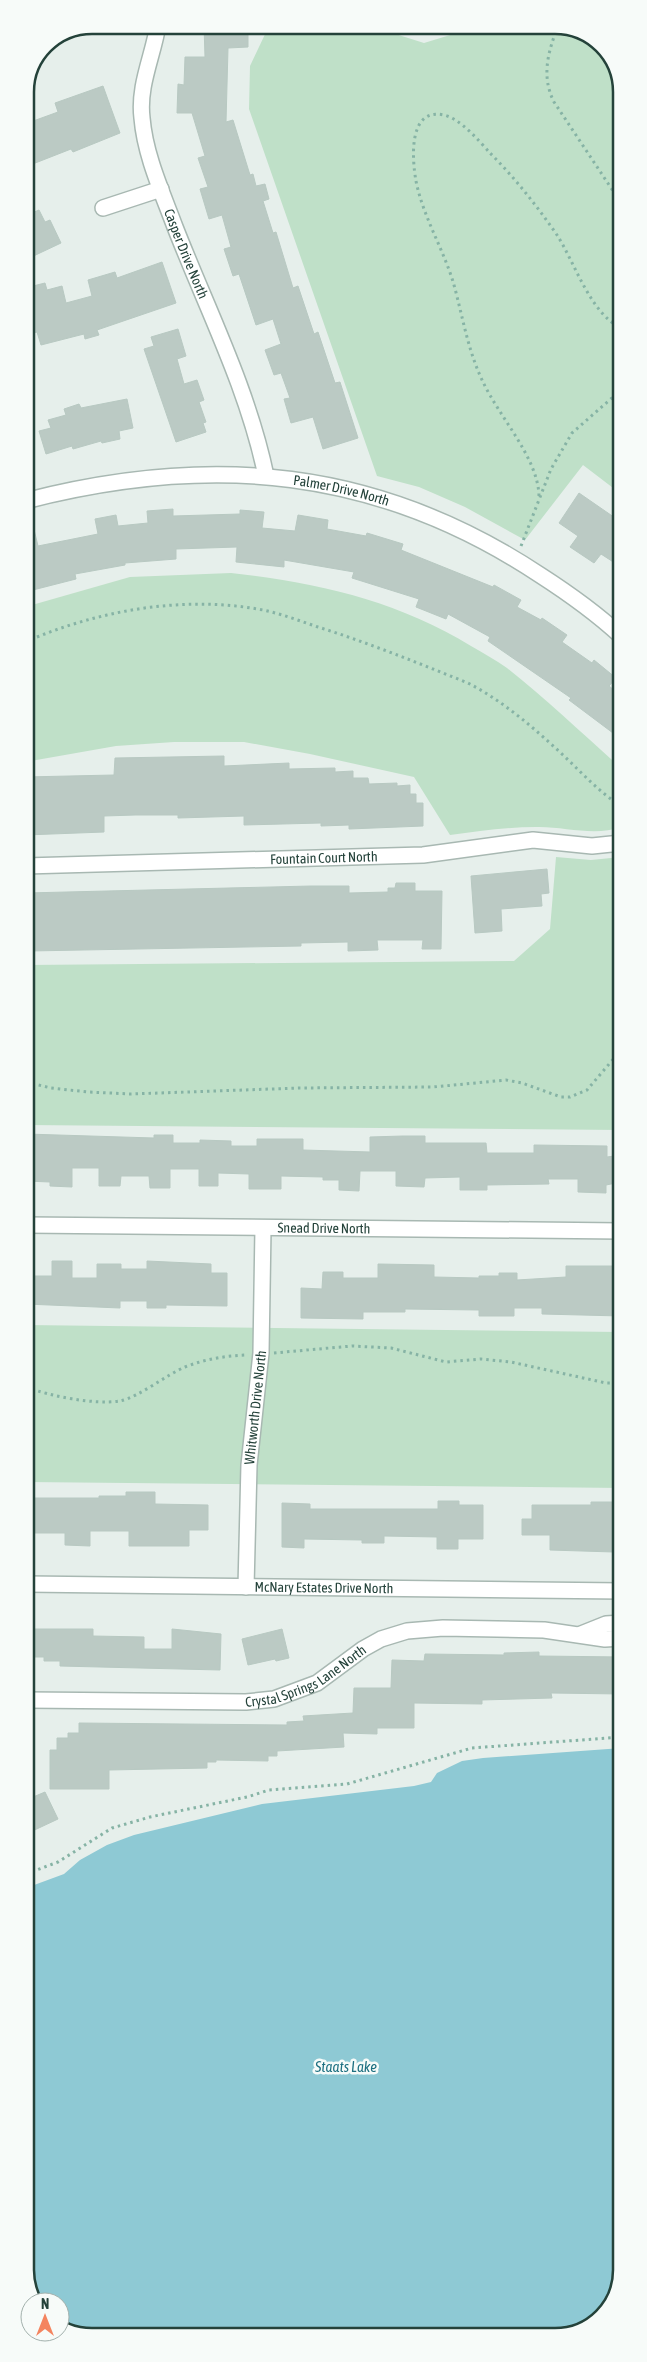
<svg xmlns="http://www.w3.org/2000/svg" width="647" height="2362" font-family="'Asap Condensed',sans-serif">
  <rect width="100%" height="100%" fill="#e6efeb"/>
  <path fill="#bfe0c8" d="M272,25H367L424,43L483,25L564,26L599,42L621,78V494L583,465L525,540L465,507L419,487L377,476L249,109L250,66L268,28Z
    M231,573C318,583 395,600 471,646C483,653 496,660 507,668C546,699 583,734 621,768V827C594,837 563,826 536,827C507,827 479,831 450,835L414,777L310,754L244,742H174L116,746L25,762V607L130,577Z
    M556,857L591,860L621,857V1130L26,1125V965L514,961L550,929Z
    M26,1325L621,1332L622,1488L26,1482Z"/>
  <path fill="#8ec9d4" d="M622,1748V2271L606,2314L569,2336L87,2337L60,2325V2302H37L26,2284V1888L64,1874L80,1860L107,1845L134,1835L262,1804L414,1786L431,1782L437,1773L462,1761L483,1758Z"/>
  <path fill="#bbcac4" stroke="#b8c9c2" d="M204,25H248V47L228,48L226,122L233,120L250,175L253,174L256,186L265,184L269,199L263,201L273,233L276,232L293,288L298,286L314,334L318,332L335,383L340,382L358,438L323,449L313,417L291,423L284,399L290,398L281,373L274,375L265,350L281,344L273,319L256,325L239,274L233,276L224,249L231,247L222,215L209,219L200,189L208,187L198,158L205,156L192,113H177L178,84L184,85L185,57H205Z
    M103,86L120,133L73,152L71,149L25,167V124L58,112L55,103Z
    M39,210L45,222L50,220L61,243L25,260V216Z
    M162,262L176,303L97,330L99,335L85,339L84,334L41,345L37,332L29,334L25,319V288L45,283L47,290L62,286L66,303L92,296L88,280L115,272L117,278Z
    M178,329L186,356L177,359L184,384L197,380L204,400L199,402L206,422L203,423L206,432L176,442L144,349L154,346L151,337Z
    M127,399L133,428L119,431L120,439L102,443L101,441L73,449L72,446L46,454L39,431L51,428L48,420L66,415L64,409L79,404L81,408Z
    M579,493L621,522V567L601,554L594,563L570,547L578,536L559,523Z
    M173,509V516L240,514V510L264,512L262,528L295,531L298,515L328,520L327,529L366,536L367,533L403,544L401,550L493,587L494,585L521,600L517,607L541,620L542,618L567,635L562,642L592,663L594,660L616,678L609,686L621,696V739L569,700L571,698L488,641L490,637L448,614L446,619L416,607L419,599L352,578L354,572L284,560V567L236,562L237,547L176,549V559L125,563V565L75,574L76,579L29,591L25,576V514L30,513L38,546L98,534L95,519L116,515L118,526L148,523L147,511Z
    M224,756V766L289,763V769L335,768V772L353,771V778H368L369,784L397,783V786L410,785V794H416V803H423V826L349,829V825L321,826V823L244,825V816L178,818V815H135L104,816V832L25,835V777L114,775L115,758Z
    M547,869L549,893L541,894L542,906L501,909L502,931L475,933L471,876Z
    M396,883H415V891H442L441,949H422L423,940H377L378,950L348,951V942L301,943V946L29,951V941H26V893L311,886H349V893L388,892V888H395Z
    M26,1134L154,1138V1135H173V1143H200V1140L231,1141V1146H257V1139H303V1150L370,1152V1137L403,1136H425V1143H486L487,1153H534V1145L607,1146V1157L621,1155V1182L606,1185V1193L578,1192V1179H548L549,1184L487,1185V1190H460V1177L425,1178L424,1187L396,1186V1171H360L359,1191L339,1190V1180H323V1177L281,1176V1189H249V1174L218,1173V1186H199V1169H170V1188H150L149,1176H121L120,1186H99V1168H72V1187L50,1186V1182L26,1181Z
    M52,1261H72V1278H97V1264H121V1269H147V1261L211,1264V1273H227V1306L166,1305V1308H147V1301H120V1308L26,1304L27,1276H52Z
    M378,1264L434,1265V1277L479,1278V1276H499V1273H517V1280L566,1277V1266H620L621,1316L542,1314V1308H514V1316H479V1310L405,1309V1312H363V1319L301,1318V1288L322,1289L323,1272H343V1278H378Z
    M126,1492H155V1504L208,1505V1530H189V1546H129V1531H90V1546L65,1545V1533H26V1498H99V1496H126Z
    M438,1501H459V1505H483V1539H458V1549H437V1537L384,1536V1543H362V1540L304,1539V1548L282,1547V1503L310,1504V1509H438Z
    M591,1502H622V1539H614V1552L550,1550V1535H522V1519H532V1505H591Z
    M35,1629H93V1636L144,1637V1649H172V1629L221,1634L220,1670L60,1666V1661H44V1657H35Z
    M282,1629L289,1658L276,1661L275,1659L248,1665L242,1639Z
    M539,1652V1656L622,1657V1694L551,1693L552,1698L482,1700V1704L414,1703V1728H377V1734L343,1733L344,1747L277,1751V1756H268V1761L216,1760V1762H207V1768L109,1770V1789H50V1750H57V1738H68V1733H79V1723L287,1725V1722L304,1721L303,1716L353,1713L354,1688H391L392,1660L424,1661L425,1654L504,1655V1653Z
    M45,1792L58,1819L26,1834V1800Z"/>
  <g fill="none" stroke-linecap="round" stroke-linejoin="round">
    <defs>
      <g id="minor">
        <path id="s1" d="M158,25C153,56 138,86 142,118C145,155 162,192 175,227C207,309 248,389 266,476"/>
        <path d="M103,208L161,189"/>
        <path id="s2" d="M25,501C211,453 377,467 540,575C568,593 596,613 621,636"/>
        <path id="s3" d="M25,866L423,855L533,840L592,846L621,843"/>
        <path id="s4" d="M26,1225L621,1231"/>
        <path id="s5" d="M26,1584L622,1591"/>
        <path id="s6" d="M246,1587L249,1465L261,1353L263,1228"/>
        <path d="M581,1634L606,1624L622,1623"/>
        <path id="s7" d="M26,1700L246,1702L274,1699L317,1683L363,1649L381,1639L407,1631L443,1628L544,1630L605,1639L622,1638"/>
      </g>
    </defs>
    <use href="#minor" stroke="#a8b8b2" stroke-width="18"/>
    <path stroke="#86b3a5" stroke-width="3" stroke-dasharray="2.5 4" stroke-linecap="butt" d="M558,26C548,52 541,76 554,102L621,203
      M539,496C538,458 500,418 483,382C468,351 463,318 454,285C444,250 423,217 416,181C412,159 408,107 444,115C461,119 479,141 490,153C515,178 537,206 557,235C575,263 590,313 621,328
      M521,546L551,469L572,433L621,390
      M25,642C99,610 184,595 263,610C282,614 300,621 318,627C369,643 418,663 468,683C503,701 534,728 563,755C582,773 599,792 621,806
      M26,1082L51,1088L88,1092L131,1094L299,1088L433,1087L506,1080L522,1083L561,1097H570L587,1090L621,1050
      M274,1353L352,1346L391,1348L446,1362L481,1359L511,1362L606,1383H621
      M26,1387C50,1396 94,1405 120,1401C139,1397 166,1375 185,1367C205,1359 225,1356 245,1355
      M26,1874L58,1862L112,1828L150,1817L247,1797L269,1790L347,1784L472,1748L622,1737"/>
    <use href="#minor" stroke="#fff" stroke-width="15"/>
  </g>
  <g text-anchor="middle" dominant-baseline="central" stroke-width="5" stroke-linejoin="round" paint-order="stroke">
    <g font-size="14" fill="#24423a" stroke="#f7fbf9">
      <text stroke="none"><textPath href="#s1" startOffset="238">Casper Drive North</textPath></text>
      <text stroke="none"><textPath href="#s2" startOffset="320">Palmer Drive North</textPath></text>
      <text stroke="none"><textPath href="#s3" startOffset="299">Fountain Court North</textPath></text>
      <text stroke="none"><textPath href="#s4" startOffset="298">Snead Drive North</textPath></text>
      <text stroke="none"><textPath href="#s6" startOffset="180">Whitworth Drive North</textPath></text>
      <text stroke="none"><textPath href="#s5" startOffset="298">McNary Estates Drive North</textPath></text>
      <text stroke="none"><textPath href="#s7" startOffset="286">Crystal Springs Lane North</textPath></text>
    </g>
    <g font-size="15" font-style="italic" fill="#1c6f80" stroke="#f7fbf9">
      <text x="346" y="2066">Staats Lake</text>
    </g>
  </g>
  <path d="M0 0H647V2362H0ZM92 34H555A58 58 0 0 1 613 92V2270A58 58 0 0 1 555 2328H92A58 58 0 0 1 34 2270V92A58 58 0 0 1 92 34Z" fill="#f7fbf9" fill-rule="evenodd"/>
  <path fill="none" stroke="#24423a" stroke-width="2.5" d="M92 34H555A58 58 0 0 1 613 92V2270A58 58 0 0 1 555 2328H92A58 58 0 0 1 34 2270V92A58 58 0 0 1 92 34Z"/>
  <g transform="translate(45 2317)"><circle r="24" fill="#f7fbf9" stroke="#a3b1ad"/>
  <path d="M0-4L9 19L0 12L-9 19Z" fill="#f4845f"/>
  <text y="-8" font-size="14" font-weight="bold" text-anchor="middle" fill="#24423a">N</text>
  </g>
</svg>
